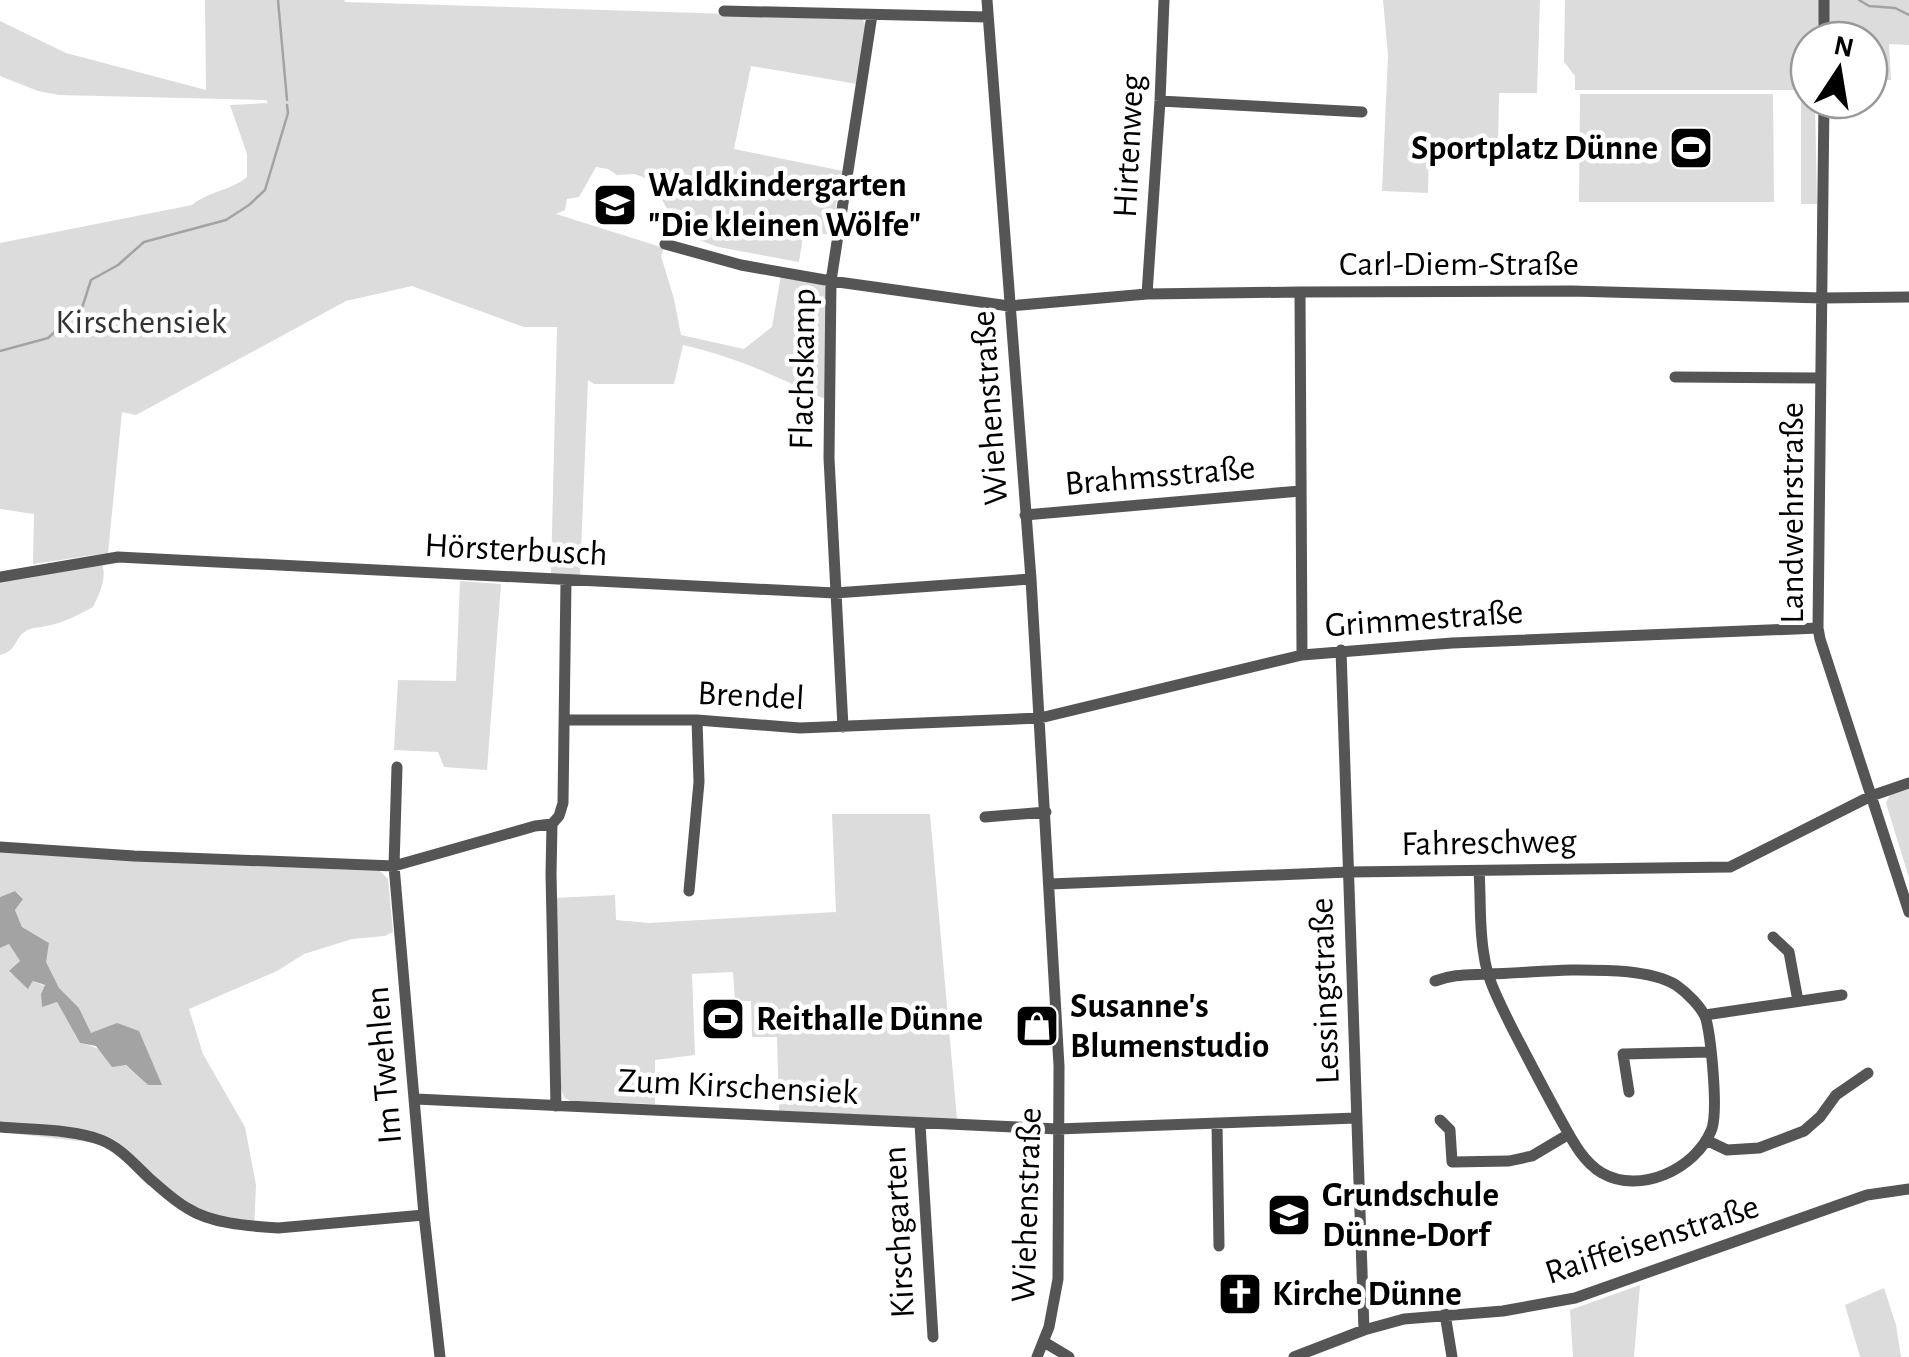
<svg xmlns="http://www.w3.org/2000/svg" width="1909" height="1357" font-family="'Alegreya Sans',sans-serif">
  <rect width="100%" height="100%" fill="#fff"/>
  <path fill="#dcdcdc" d="M205,0H344L345,2L862,18L866,26L857,84L751,66L734,149L843,171L830,235L804,230L799,262L718,247L682,234L652,183L643,177L634,174L617,175L608,169L596,167L579,197L567,199L565,210L556,214L664,248L661,256L674,299L681,335L744,349L772,327L781,275L823,284L827,289V400C780,378 734,356 683,345L674,384H594L588,380L580,576L551,574L557,327H524L412,286L346,301L136,415L122,412L108,553L33,564L34,514L0,509V243L192,205C209,191 230,191 247,177V154L230,105L268,103L266,100L59,95L38,91L0,76V21L66,53L206,90Z
    M1383,0H1540L1537,93H1499L1498,148L1429,146L1428,193L1382,191L1388,55Z
    M1565,0H1909V45L1889,44L1891,80H1869V40H1809V100H1815L1817,204H1801V90H1575V76L1564,62Z
    M1580,94H1773L1774,202H1579Z
    M101,561C108,577 100,592 93,607C78,615 63,623 46,626C41,628 35,627 30,629C13,635 20,650 0,655V581Z
    M460,581L501,584L487,770L444,767L438,752L394,750L398,680L456,681Z
    M1909,789V878L1886,803L1890,795Z
    M832,814H930L957,1119L779,1111L777,1037H752L751,1001H735L733,972L692,974L695,1055L655,1060V1104L570,1101L564,1097L561,1089L554,898L615,895L616,920L649,923L836,912Z
    M0,852L134,861L380,871L388,879L393,932L385,936L352,939L304,954L277,971L189,1009L203,1054L245,1127L256,1185L254,1231L208,1221L118,1155L96,1143L0,1132V948L9,944L20,961L9,972L29,988L33,981L45,986L42,1006L57,1002L80,1043C108,1049 128,1066 148,1085H161L91,1034L79,1008L58,988L45,962L49,943L22,927L15,910L23,898L15,891L0,897Z
    M1640,1285L1634,1357H1573L1570,1310Z
    M1884,1288L1896,1325L1901,1357H1860L1845,1305Z"/>
  <path fill="#a3a3a3" d="M15,891L23,899L15,910L22,927L49,943L46,962L59,988L79,1008L91,1033L117,1023L139,1031L162,1085H148L126,1065L112,1067L96,1046L80,1043L57,1002L42,1007L41,994L45,985L33,981L28,989L9,971L20,961L9,944L0,948V897Z"/>
  <g fill="none" stroke-linecap="round" stroke-linejoin="round">
    <path stroke="#a3a3a3" stroke-width="2.5" d="M278,0L287,100
      M1859,0L1869,6L1895,8L1909,15
      M0,351L48,338L82,308L91,280L118,265L144,242L226,220L249,205L265,190L288,113L287,105"/>
    <path stroke="#555" stroke-width="11" d="M987,0L1031,579L1059,1066L1058,1279L1049,1327L1037,1357
      M724,11L988,17
      M1824,40V0
      M1824,100L1818,628L1820,639L1909,912
      M1160,101L1362,112
      M665,244L741,265L831,281L1009,306L1147,294L1300,292L1572,291L1822,298L1909,297
      M1300,292L1302,655
      M1147,294L1160,101L1164,0
      M1675,377L1819,378
      M1025,515L1300,491
      M0,577L118,557L835,593L1031,579
      M1341,650L1364,1330
      M566,720H697L800,728L1040,718L1302,655L1452,643L1818,628
      M843,727L829,458L831,281L872,15
      M397,767L394,866L424,1215L440,1357
      M985,817L1046,812
      M552,824L551,874L556,1106
      M0,847L134,856L394,866L535,826L552,824L559,816L563,803L566,581
      M1050,884L1349,872L1730,867L1871,796L1909,783
      M689,891L699,782L697,720
      M1773,937L1789,952L1798,1001
      M1435,981C1453,974 1468,975 1487,974C1515,973 1543,971 1571,970C1601,970 1649,969 1676,985C1686,992 1702,1007 1706,1019C1711,1039 1719,1114 1711,1131C1695,1169 1640,1195 1602,1173C1581,1161 1569,1134 1557,1113C1541,1084 1526,1055 1511,1026C1500,1003 1487,980 1484,955C1479,928 1481,899 1479,871
      M1705,1015L1842,995
      M1629,1092L1623,1054L1710,1052
      M416,1099L1058,1129L1356,1118
      M1440,1120L1450,1130L1452,1162L1509,1161L1532,1156L1569,1134
      M920,1124L933,1337
      M1217,1124L1219,1246
      M0,1127C31,1130 73,1129 101,1140C120,1147 135,1165 150,1179C162,1189 173,1200 187,1208C212,1224 249,1226 278,1228L424,1215
      M1706,1140L1727,1150L1759,1148L1804,1131L1820,1117L1836,1095L1868,1073
      M1445,1314L1452,1357
      M1044,1342L1069,1357
      M1294,1357L1364,1330L1404,1319L1503,1311L1575,1298L1867,1195L1909,1189"/>
  </g>
  <defs>
    <symbol id="stadium-square" viewBox="-11 -11 22 22"><rect x="-9" y="-9" width="18" height="18" rx="4" fill="#000" stroke="#fff"/><path d="M0-5a6.5 5 0 1 0 0 10a6.5 5 0 1 0 0-10ZM-3.5-1.8h7v3.6h-7Z" fill="#fff"/></symbol>
    <symbol id="school-square" viewBox="-11 -11 22 22"><rect x="-9" y="-9" width="18" height="18" rx="4" fill="#000" stroke="#fff"/><path d="M0-5L7-2L0 1L-7-2ZM-4 1L0 2.5L4 1V4Q0 6-4 4Z" fill="#fff"/></symbol>
    <symbol id="shop-square" viewBox="-11 -11 22 22"><rect x="-9" y="-9" width="18" height="18" rx="4" fill="#000" stroke="#fff"/><path d="M-5-2.5h2.3a2.7 3.5 0 0 1 5.4 0H5L5.5 6h-11ZM-1.5-2.5h3a1.5 2.3 0 0 0-3 0Z" fill="#fff"/></symbol>
    <symbol id="church-square" viewBox="-11 -11 22 22"><rect x="-9" y="-9" width="18" height="18" rx="4" fill="#000" stroke="#fff"/><path d="M-1.2-6h2.4v3.5h3.3v2.4h-3.3V6h-2.4V-.1h-3.3v-2.4h3.3Z" fill="#fff"/></symbol>
  </defs>
  <g fill-rule="evenodd">
    <use href="#stadium-square" x="1666" y="123" width="50" height="50"/>
    <use href="#school-square" x="590" y="180" width="50" height="50"/>
    <use href="#stadium-square" x="698" y="994" width="50" height="50"/>
    <use href="#shop-square" x="1012" y="1001" width="50" height="50"/>
    <use href="#school-square" x="1264" y="1190" width="50" height="50"/>
    <use href="#church-square" x="1215" y="1269" width="50" height="50"/>
  </g>
  <g text-anchor="middle" dominant-baseline="central" stroke-width="9" stroke-linejoin="round" paint-order="stroke">
    <g font-size="35" fill="#000" stroke="#fff">
      <text transform="translate(1129 146) rotate(-87)">Hirtenweg</text>
      <text x="1459" y="264">Carl-Diem-Straße</text>
      <text transform="translate(803 369) rotate(-89)">Flachskamp</text>
      <text transform="translate(990 408) rotate(-94)">Wiehenstraße</text>
      <text transform="translate(1160 476) rotate(-5)">Brahmsstraße</text>
      <text transform="translate(1792 513) rotate(-90)">Landwehrstraße</text>
      <text transform="translate(516 550) rotate(3)">Hörsterbusch</text>
      <text transform="translate(1424 619) rotate(-4)">Grimmestraße</text>
      <text transform="translate(751 696) rotate(3)">Brendel</text>
      <text transform="translate(1489 843) rotate(-1)">Fahreschweg</text>
      <text transform="translate(1325 991) rotate(-92)">Lessingstraße</text>
      <text transform="translate(384 1065) rotate(-95)">Im Twehlen</text>
      <text transform="translate(738 1087) rotate(3)">Zum Kirschensiek</text>
      <text transform="translate(1027 1205) rotate(-88)">Wiehenstraße</text>
      <text transform="translate(899 1232) rotate(-93)">Kirschgarten</text>
      <text transform="translate(1652 1240) rotate(-18)">Raiffeisenstraße</text>
    </g>
    <g font-size="35" font-weight="bold" fill="#000" stroke="#fff" text-anchor="start">
      <text x="1658" y="148" text-anchor="end">Sportplatz Dünne</text>
      <text x="648" y="185">Waldkindergarten<tspan x="648" dy="40">"Die kleinen Wölfe"</tspan></text>
      <text x="1070" y="1006">Susanne's<tspan x="1070" dy="40">Blumenstudio</tspan></text>
      <text x="756" y="1019">Reithalle Dünne</text>
      <text x="1322" y="1195">Grundschule<tspan x="1322" dy="40">Dünne-Dorf</tspan></text>
      <text x="1272" y="1294">Kirche Dünne</text>
    </g>
    <g font-size="35" fill="#333" stroke="#fff">
      <text x="141" y="322">Kirschensiek</text>
    </g>
  </g>
  <g transform="translate(1839 70) rotate(12)"><circle r="48" fill="#ffffff" stroke="#999999" stroke-width="2.5"/>
  <path d="M0-8L18 38L0 25L-18 38Z" fill="#000000"/>
  <text y="-15" font-size="28" font-weight="bold" text-anchor="middle" fill="#000000">N</text>
  </g>
</svg>
